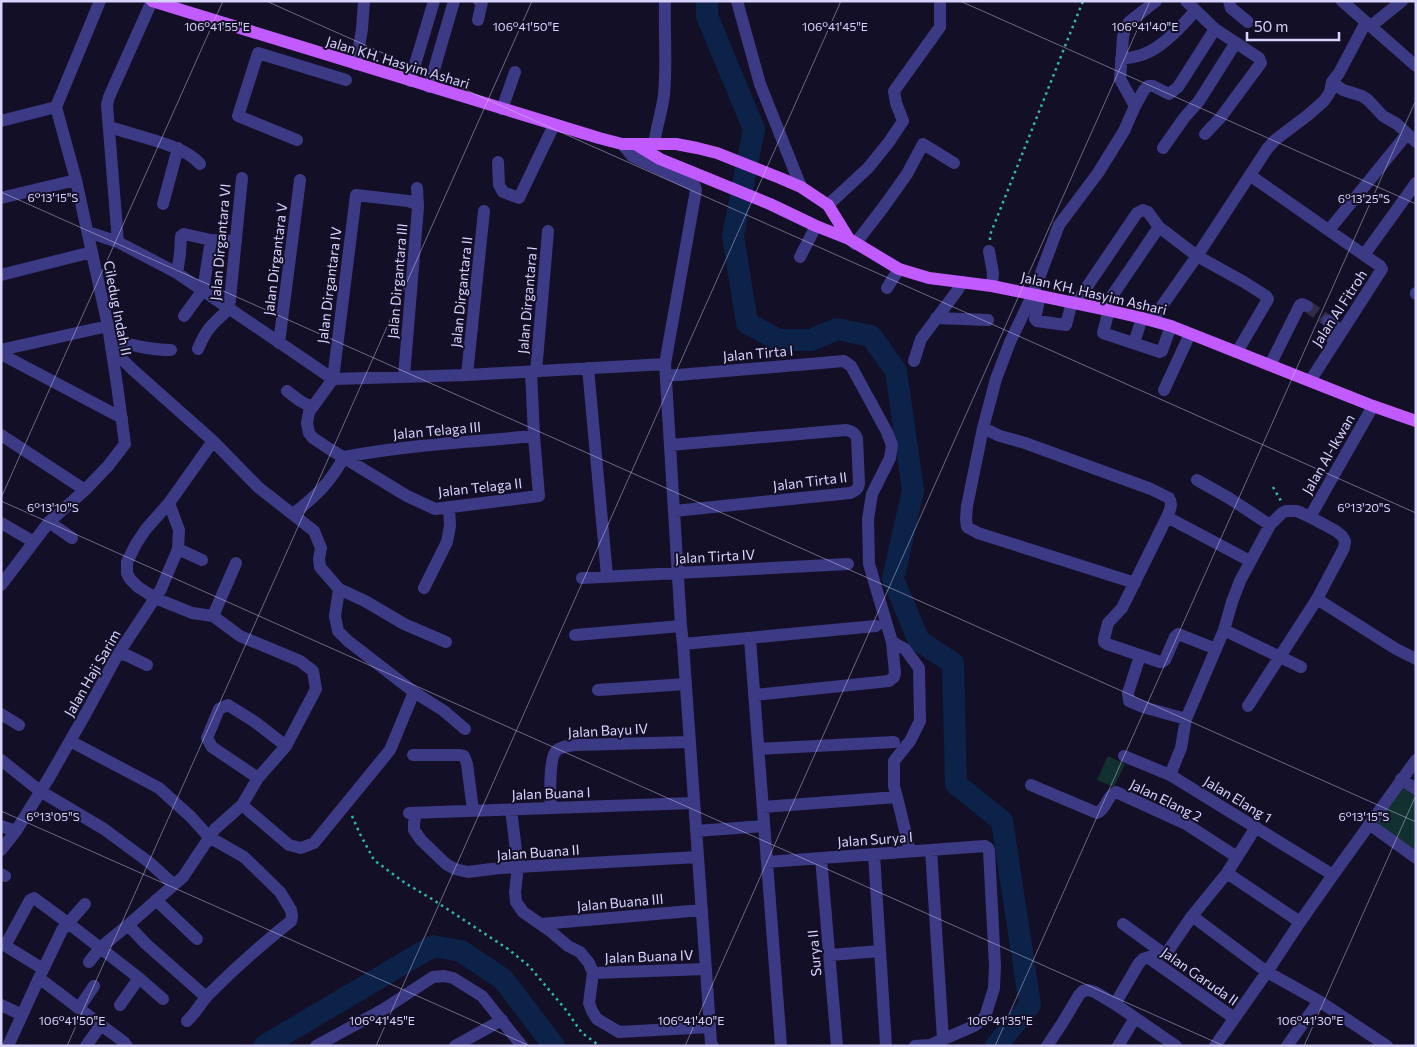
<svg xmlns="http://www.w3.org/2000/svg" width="1417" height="1047" font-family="Commissioner,sans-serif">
  <rect width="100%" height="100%" fill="#130f26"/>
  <path fill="#12302f" d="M1108,756L1125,764L1114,787L1097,780Z
    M1402,783L1416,792V855L1373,823Z"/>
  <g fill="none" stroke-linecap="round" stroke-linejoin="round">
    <path stroke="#0c2248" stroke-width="22" d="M707,1V16L754,129L733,236L747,323L778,340H811L837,329L871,336L896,371L913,490L893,579L919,641L953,663L956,784L1002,821L1030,1005L996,1046
      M264,1046L433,946L461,951L503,979L554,1046"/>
    <path stroke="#312d47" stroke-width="12" stroke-dasharray="12 6" stroke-linecap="butt" d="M1307,306L1328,321"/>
    <path stroke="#2fb8b0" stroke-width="2.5" stroke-dasharray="2.5 4" stroke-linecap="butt" d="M990,240V235L1083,1
      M1273,487L1281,501
      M352,816L360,834L374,860L405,883L432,899L508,949L529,966L566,1010L582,1033L600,1046"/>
    <path stroke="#3d3a85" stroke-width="12" d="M737,1L760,84L801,187
      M1156,1L1129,22L1125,28L1123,37L1120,79L1135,106L1124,131L1098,173L1059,225L1033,294L1010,342L996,379L983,428L1000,436L1025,443L1151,489L1169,498C1173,504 1170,510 1167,517L1122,608L1108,623L1104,639V642L1107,644L1160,662H1162L1165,660L1175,637L1178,634L1216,649
      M1186,1L1215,29L1259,58L1261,63L1221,117L1205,134
      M1229,1L1231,8L1248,22
      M1342,1L1416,66
      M478,20L482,2L479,1
      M1371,26L1402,1
      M1121,59C1128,58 1137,57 1144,54C1161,48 1183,25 1195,11
      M356,64L362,29L364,1
      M410,81L434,1
      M1332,82L1343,90L1362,96L1368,100L1383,116L1397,124L1416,142
      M429,87L454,1
      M1135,106L1144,90L1148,86H1153L1169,94L1178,87L1215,29
      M502,109L515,72
      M1,121L56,107
      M110,127C135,136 183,144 200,164
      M297,140L238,116L258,53L346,80
      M622,144L632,156L695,186L696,190L665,364L681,626L683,644L710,1027L711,1044L713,1046
      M654,145C656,128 662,111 664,95C667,64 664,32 665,1
      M1163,148L1184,118L1199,101L1235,44
      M498,162L499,185L503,192L519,198L554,125
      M1251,176L1364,255
      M1,198L76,180
      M163,204L178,148
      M828,205L868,168L889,142L903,121L896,103L894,91L940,27V1
      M418,207L414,203L408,201L356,195L333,379L309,412L307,423L309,433L313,438L328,448L407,496L435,509L539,496L534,436L531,372
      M1329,230L1407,134
      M88,232L118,242L177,273L333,379L467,375L665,364
      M118,242L107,105L109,97L152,1
      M855,244L882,209L907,174L923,144L954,163
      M989,251L993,273L992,286
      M800,257L816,226
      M177,273L180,254L181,236L184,234L211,240L236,241
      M1,275L92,252
      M887,288L899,269
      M1416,293V294
      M1040,296L1035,319L1037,321L1066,325L1072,302
      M1076,303L1137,213L1143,210L1148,212L1159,227L1197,256L1244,282L1266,296L1268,299L1267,301L1237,352
      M1103,309L1159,227
      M1109,310L1103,333L1160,352L1162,351L1171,326
      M184,316L203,290L211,240
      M936,318L988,320
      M1152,320L1197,256L1267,149L1275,140L1308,115L1324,101L1330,92L1332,82L1339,73L1366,22
      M1328,321L1336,327L1330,337
      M110,339C131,345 150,350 171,350
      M279,343L300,180
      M1134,343L1142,318
      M111,348L133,370L213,441L258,487L314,531L321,548L319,559L320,567L339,589L335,616L338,631L348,641L414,692L444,711L465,729
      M198,349C206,329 213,323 229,309L242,178
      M1,350L108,326
      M1,354L122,418
      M914,361L921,339L957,291L962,282
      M1270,365L1300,305L1302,304L1307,306
      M588,368L607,576
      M536,372L548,231
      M467,375L484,211
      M404,376L418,207L417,188
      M666,376L844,361L851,366L887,432L892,445L890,458L872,494L868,519L869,564L892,642L905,649L919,668L920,721L910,741L894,761V786L897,797L910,851
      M1310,381L1382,269L1380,266L1364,255L1416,183
      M1164,390L1190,334
      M287,391L300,401L312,407
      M983,428L967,506L966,519L967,527L978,533L1135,583
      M1,435L85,490
      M670,445L846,430C852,431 855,433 857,438L859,484C858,489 856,491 850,493L674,511
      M344,457C406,445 471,442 534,436
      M1197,480L1229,498L1270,525
      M293,514C316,496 330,483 344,457
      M1167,517L1250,561
      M1310,517L1373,406
      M49,522L72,538
      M1,523L34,542
      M178,549L202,560
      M582,578L848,564
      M1,585L49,522L85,490L108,466L125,444L117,385L108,326L76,180L56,107L100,1
      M424,588L447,542L450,526L449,507
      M339,589L365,601L404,624L446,642
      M1317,599L1396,649L1416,659
      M213,616L236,563
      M1224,630L1301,667
      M575,635L681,626
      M750,639L781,1046
      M683,644L876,626
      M118,654L126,655L147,665
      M1140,656L1128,693L1129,701L1143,707L1186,719
      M598,690L686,684
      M754,695L889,681L894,677L895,673L892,642
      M1,714L19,725
      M70,741L159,788L191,817L209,837L244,857L280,892L291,910L292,916L291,921C262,944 235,968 209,994C201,1002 196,1013 187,1021
      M759,749L894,742
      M413,755H460L464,756L467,764L473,810
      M1124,756L1170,775L1333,875
      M1,760L40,791L104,829L150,863L174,885
      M1170,775L1181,748L1186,719L1224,630L1232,602L1240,581L1270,525L1282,513L1286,511H1297L1310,517L1336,531L1342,536L1345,541L1344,548L1317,599L1248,706
      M258,778L212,747L207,738L219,709L228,705L255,722L286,746
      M1401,779L1416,789
      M1031,785L1097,813C1107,809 1106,796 1116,792L1186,824L1237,857
      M242,805L289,845L301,848L314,843L390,750L414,692
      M763,807L897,797
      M551,808C550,797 549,758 556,751C561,746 568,746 575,745L690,742
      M511,809L518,867L515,892L516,902L523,912L549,930L568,946L580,952L589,963L593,973L589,1003L592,1011L597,1019L619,1032L710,1027
      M409,813L694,803
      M416,813L414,823V830L421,840L446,864L455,869L468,872L500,868L698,857
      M1369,824L1416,858
      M1,826L16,831
      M696,831L764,826
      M1,850L16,831L50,776L86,713L118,654L161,589L178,549L179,530L169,503
      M931,850L943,1039
      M874,854L886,1046
      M821,858L837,1046
      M767,862L985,846L988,848L989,851L995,966L994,988L985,1017L974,1026L930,1045L915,1046
      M1227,873L1300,922
      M1,874L5,876
      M156,900L197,939
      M1192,916L1267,972L1319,1001L1287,1046
      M541,924L702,910
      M1123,924L1163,953
      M1,943L43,969
      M5,946L30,900L34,898L68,923L139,978L163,999
      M830,955L880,951
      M1149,958L1234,1018
      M89,962L100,948L128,925
      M593,973L706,969
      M39,978L101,1025
      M206,997L146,944L128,925L183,877L215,829L242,805L258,778L286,746L316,689L313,671L300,661L240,636L213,616L192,613L155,598L138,587L130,579L127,573V562L136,544L146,529L169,503L213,441
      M1319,1001L1387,1046
      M1115,1004L1139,963L1143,959L1168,951L1192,916L1227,873L1256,827
      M1,1005L22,1015
      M120,1005L139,978
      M78,1008L81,1005L94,986
      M8,1046L39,978L62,930L85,904
      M86,1046L101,1025L124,1042L127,1046
      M316,1046L384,1009L433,977L444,976L453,978L482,996L522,1046
      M455,1046L502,1020
      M1047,1046L1063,1022L1079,995L1083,991L1088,990L1095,992L1115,1004L1176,1046
      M1118,1046L1135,1018
      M1215,1046L1267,972L1300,922L1333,875L1416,760"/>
    <path stroke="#c25bff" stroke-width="12" d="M152,1L599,138L622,144H676L697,148L717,153L780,178L801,187L828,205L849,239
      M637,145L660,159L770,204L816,226L849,239L899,269L929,278L992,286L1103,309L1142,318L1171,326L1373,406L1416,421"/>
  </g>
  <path fill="none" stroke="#d9d4ff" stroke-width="1" stroke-opacity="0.45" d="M266,1L1416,513M960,1L1416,204M1,192L1416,822M1,498L223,1M1,501L1224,1046M1,811L530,1046M67,1046L532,1M376,1046L841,1M685,1046L1150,1M995,1046L1416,100M1304,1046L1416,795"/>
  <g text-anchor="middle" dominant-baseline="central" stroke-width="4" stroke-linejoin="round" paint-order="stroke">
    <g font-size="14" fill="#d9d4ff" stroke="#130f26">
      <text transform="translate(398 62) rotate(17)">Jalan KH. Hasyim Ashari</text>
      <text transform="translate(220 242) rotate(-85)">Jalan Dirgantara VI</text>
      <text transform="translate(275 259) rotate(-83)">Jalan Dirgantara V</text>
      <text transform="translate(397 281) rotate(-85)">Jalan Dirgantara III</text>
      <text transform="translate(329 285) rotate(-83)">Jalan Dirgantara IV</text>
      <text transform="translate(461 292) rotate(-84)">Jalan Dirgantara II</text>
      <text transform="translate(1094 293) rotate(13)">Jalan KH. Hasyim Ashari</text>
      <text transform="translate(527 300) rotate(-85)">Jalan Dirgantara I</text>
      <text transform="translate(118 308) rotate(79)">Ciledug Indah II</text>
      <text transform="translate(1339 308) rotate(-57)">Jalan Al Fitroh</text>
      <text transform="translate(758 353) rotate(-5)">Jalan Tirta I</text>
      <text transform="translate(437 430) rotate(-5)">Jalan Telaga III</text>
      <text transform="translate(1328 454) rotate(-60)">Jalan Al-Ikwan</text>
      <text transform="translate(810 481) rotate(-7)">Jalan Tirta II</text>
      <text transform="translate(480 487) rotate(-6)">Jalan Telaga II</text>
      <text transform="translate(715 556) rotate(-3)">Jalan Tirta IV</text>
      <text transform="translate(92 673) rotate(-60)">Jalan Haji Sarim</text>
      <text transform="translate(608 730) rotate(-3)">Jalan Bayu IV</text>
      <text transform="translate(551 793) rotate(-2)">Jalan Buana I</text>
      <text transform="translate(1238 799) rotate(31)">Jalan Elang 1</text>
      <text transform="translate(1166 800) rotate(26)">Jalan Elang 2</text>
      <text transform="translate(875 839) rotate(-4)">Jalan Surya I</text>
      <text transform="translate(538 852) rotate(-4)">Jalan Buana II</text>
      <text transform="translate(620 902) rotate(-5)">Jalan Buana III</text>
      <text transform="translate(814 953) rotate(-95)">Surya II</text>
      <text transform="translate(649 956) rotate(-2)">Jalan Buana IV</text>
      <text transform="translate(1200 976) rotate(35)">Jalan Garuda II</text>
    </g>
  </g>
  <g font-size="12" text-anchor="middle" fill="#d9d4ff" stroke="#130f26" stroke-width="4" stroke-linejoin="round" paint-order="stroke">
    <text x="526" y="31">106°41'50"E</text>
    <text x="835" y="31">106°41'45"E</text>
    <text x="1145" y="31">106°41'40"E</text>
    <text x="217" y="31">106°41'55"E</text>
    <text x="53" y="202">6°13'15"S</text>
    <text x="1364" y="203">6°13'25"S</text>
    <text x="53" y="512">6°13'10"S</text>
    <text x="1364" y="512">6°13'20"S</text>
    <text x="53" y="821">6°13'05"S</text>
    <text x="1364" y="821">6°13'15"S</text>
    <text x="72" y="1025">106°41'50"E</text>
    <text x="382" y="1025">106°41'45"E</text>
    <text x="691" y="1025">106°41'40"E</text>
    <text x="1000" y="1025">106°41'35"E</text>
    <text x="1310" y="1025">106°41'30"E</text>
  </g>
  <rect width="1417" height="1047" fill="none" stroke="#d9d4ff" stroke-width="5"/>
  <path d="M1247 32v8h92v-8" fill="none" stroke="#d9d4ff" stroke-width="2.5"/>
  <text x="1254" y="32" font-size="15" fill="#d9d4ff" stroke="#130f26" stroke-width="4" paint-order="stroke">50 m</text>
</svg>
